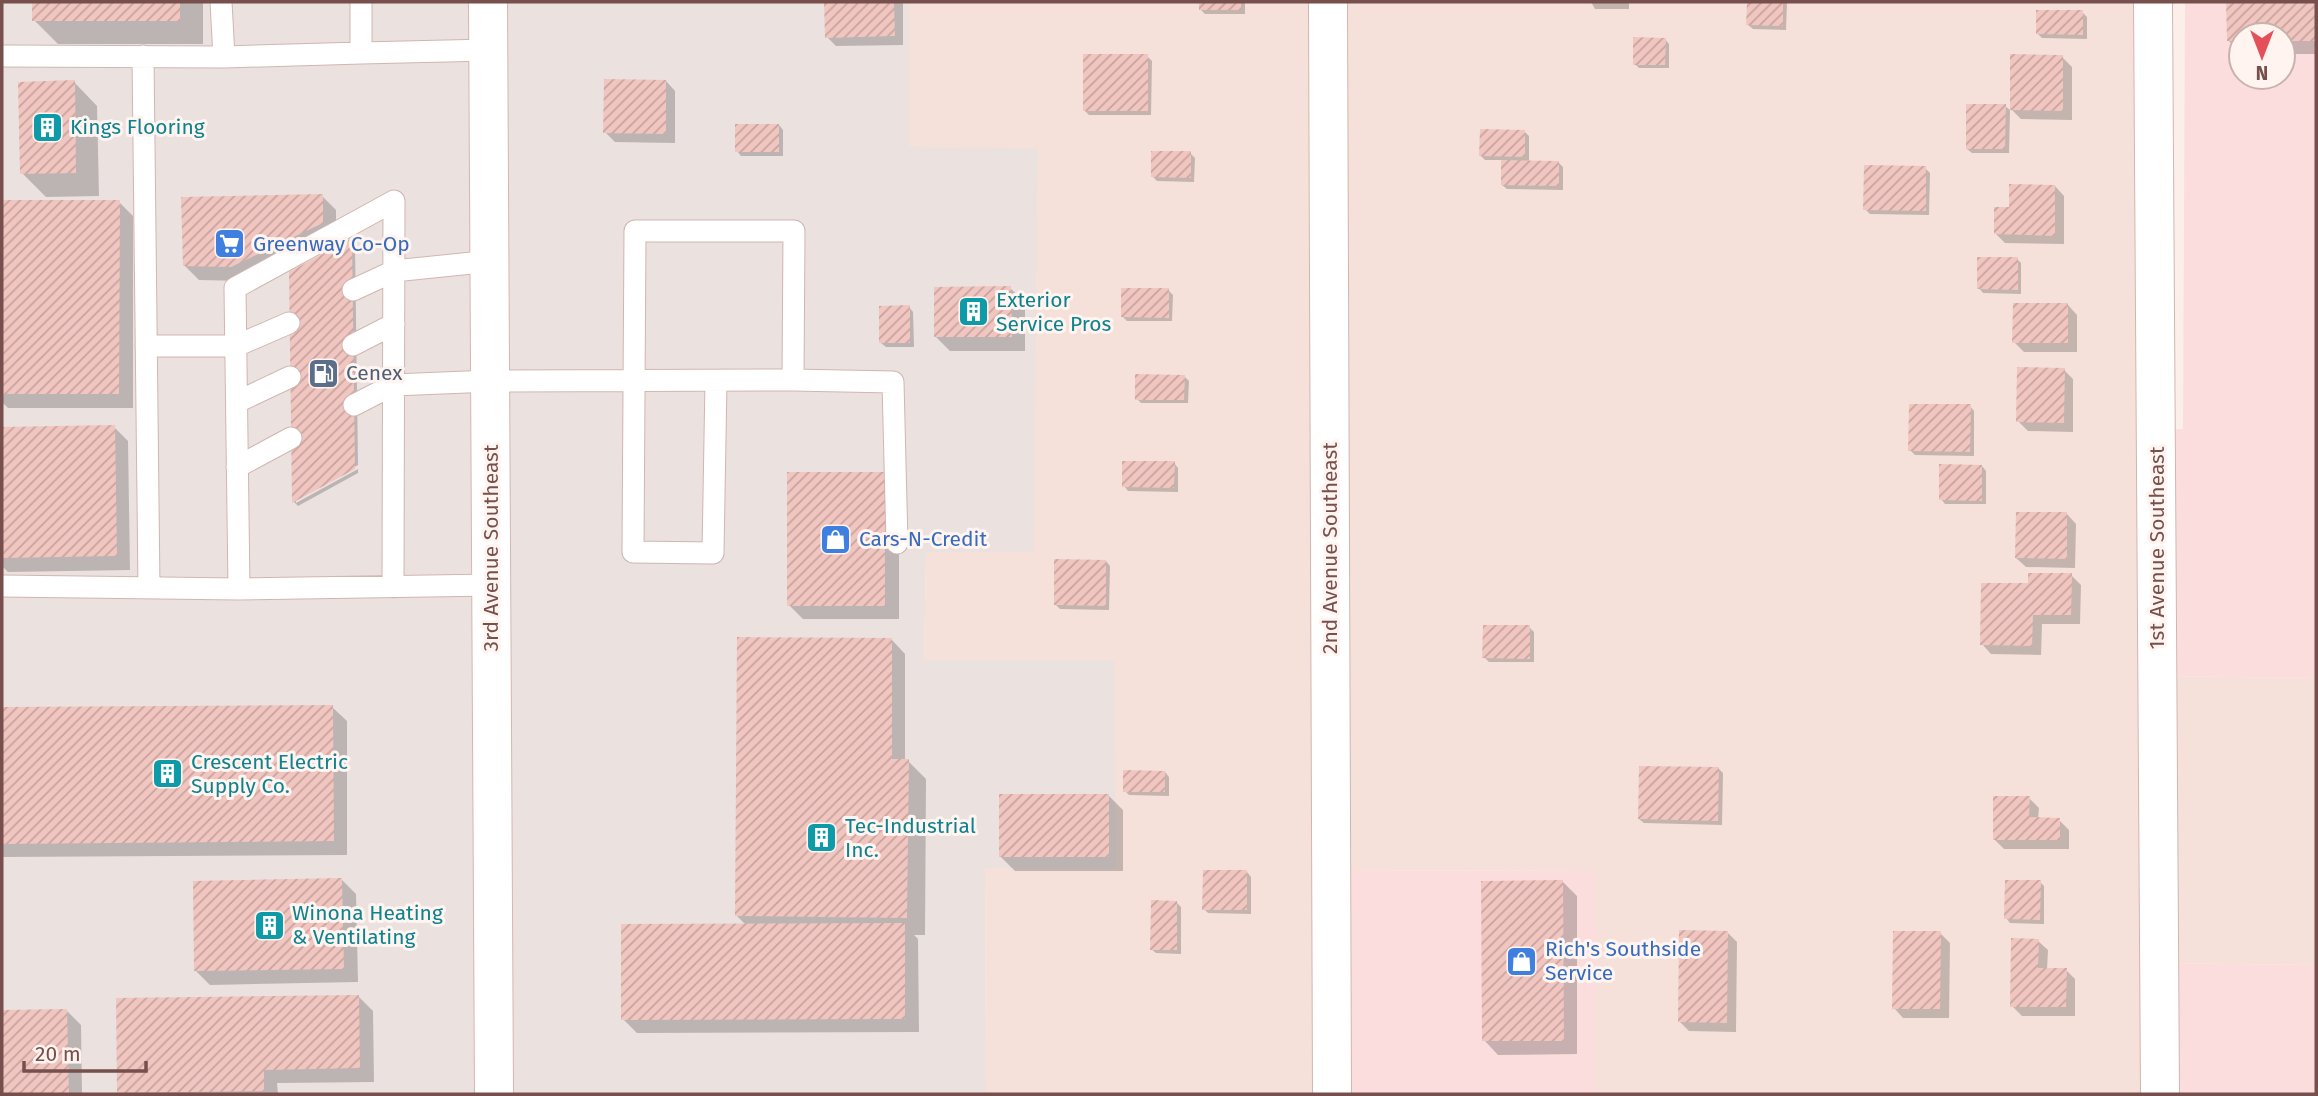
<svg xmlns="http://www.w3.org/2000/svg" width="2318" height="1096" font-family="'Fira Sans',sans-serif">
  <defs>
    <pattern id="building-hatch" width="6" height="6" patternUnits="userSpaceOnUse" patternTransform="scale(1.75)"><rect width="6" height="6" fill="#f1c6c0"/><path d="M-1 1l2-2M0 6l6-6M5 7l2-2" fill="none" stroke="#c8a39e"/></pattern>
  </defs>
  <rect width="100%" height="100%" fill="#fcefe9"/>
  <path fill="#f6e1da" d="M909,2H2153L2158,676L2316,678V965L2160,963V1094H1596V871L1331,870L1332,1094H986L985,868L1114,660H924L926,552H1033L1038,149L909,147Z"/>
  <path fill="#fcdddd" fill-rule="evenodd" d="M2185,2H2316V678L2158,676L2156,430L2183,429ZM2241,35H2283V77H2241Z
    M1331,870L1596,871V1094H1332Z
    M2160,963L2316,965V1094H2160Z"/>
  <path fill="#ebe1df" d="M2,2H909V147L1038,148L1034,552H926L924,660H1115L1116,868H985L986,1094H2Z"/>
  <path fill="#0003" d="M34,2H203V44H58L34,20Z
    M826,2H903V45L836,46L827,37Z
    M1200,2H1245V14H1205L1200,9Z
    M1591,2H1629V9H1595Z
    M1748,2H1787L1786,30L1753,29L1748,25Z
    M2228,2H2316V54H2283V35H2241V53L2228,40Z
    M2082,12L2087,17V39L2042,38L2037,33Z
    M1665,39L1669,44V68H1639L1635,64Z
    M1147,56L1152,61L1151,115H1089L1084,110Z
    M2062,57L2072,67V120L2021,119L2011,109Z
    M666,81L675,91V143L615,142L605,132Z
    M74,82L97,106L99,196L46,197L22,173Z
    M2005,106L2010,110L2009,153H1972L1967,149Z
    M779,125L783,130V156H741L737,151Z
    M1524,131L1529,136V162L1559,163L1563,167V190L1507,189L1502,185V160H1485L1481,156Z
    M1190,153L1195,158L1194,182L1157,181L1153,177Z
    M1925,168L1930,173L1929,215L1870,214L1865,209Z
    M2055,186L2064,196V244L2005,243L1995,233L2010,209Z
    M322,196L336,210V237L246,281L199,280L184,265Z
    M2,202H119L133,216V408H8L2,402Z
    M351,240L355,245L358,465L296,499V503L358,469V473L298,506L294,502Z
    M2017,259L2021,263V294L1983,293L1979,288Z
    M1010,288L1025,302V351H950L936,337Z
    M1168,290L1173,295L1172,321H1127L1122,316Z
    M2068,305L2077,315V352H2024L2014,342Z
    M909,307L913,312L914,347H886L881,343Z
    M2064,370L2073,379V432L2028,431L2018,421Z
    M1184,376L1189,381L1188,403H1141L1137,399Z
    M1970,406L1974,411V456L1915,455L1910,450Z
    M114,427L128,441L130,570L8,572L2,566V429Z
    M1174,463L1178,468V492L1128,491L1124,486Z
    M1982,466L1986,471V504H1945L1941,499Z
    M885,474L899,488V619H803L789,605Z
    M2067,514L2076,524L2075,568L2026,567L2016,558Z
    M1106,561L1110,566L1109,610L1060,609L1055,604Z
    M2071,575L2081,585L2080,624H2042L2041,655L1991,654L1982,644L2029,585Z
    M1529,627L1534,632V662H1489L1484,657Z
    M891,639L905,654V761H908L926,779L925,935H914L918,939L919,1032L637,1033L623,1019L746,925L737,916Z
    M332,707L347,721V855L2,857V709Z
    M1718,768L1723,773L1722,825L1644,823L1639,819Z
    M1165,772L1169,777V796L1129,795L1125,791Z
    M1109,796L1123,810V871H1015L1001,857Z
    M2029,798L2039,808L2038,819L2059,820L2069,830V849H2004L1994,839Z
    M1247,872L1251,877V914L1208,913L1204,909Z
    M342,880L356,894L358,982L210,985L196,971Z
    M1563,882L1577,896V1054L1498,1055L1484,1040Z
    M2040,882L2044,886V924L2010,923L2006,918Z
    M1177,903L1181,907V954L1156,953L1151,949Z
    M1727,932L1737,942L1736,1032L1689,1031L1680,1022Z
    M1940,933L1950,943L1949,1018H1903L1894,1008Z
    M2038,941L2048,950L2047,970H2066L2075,979V1016H2022L2012,1006Z
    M359,997L373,1011L374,1082L277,1083L278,1094H121L119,1092Z
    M66,1010L81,1025L82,1094H2V1012Z"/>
  <path fill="url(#building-hatch)" d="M32,2H180V21H32Z
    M824,2H894L895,36L825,38Z
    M1199,2H1241V10H1199Z
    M1747,2H1783V26L1746,25Z
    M2226,2H2316V41H2283V35H2241V41H2227Z
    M2036,10H2083V35L2036,34Z
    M1633,37L1666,38L1665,65H1633Z
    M1083,54H1148V111H1083Z
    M2010,54L2063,55V111L2010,110Z
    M604,79L666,80V134L603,133Z
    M75,80L76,173L20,174L18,82Z
    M1966,104H2006L2005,149H1966Z
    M735,124H779V152H735Z
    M1480,129L1525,130V157L1479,156Z
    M1151,151H1191V178L1151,177Z
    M1501,160L1559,161V186L1501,185Z
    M1864,165L1926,166V211L1863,210Z
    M2009,184L2055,185V236L1994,234V207H2009Z
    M323,194V223L231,267L183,266L181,197Z
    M2,200H120L119,394H2Z
    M352,238L355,469L292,503L289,272Z
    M1977,257H2018V290L1977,289Z
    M1011,286L1012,337H934V287Z
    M1121,288H1169V318L1121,317Z
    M2013,303H2068V343H2012Z
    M910,305V343H879V306Z
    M2017,367L2065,368L2064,423L2016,422Z
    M1135,374L1185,375L1184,400H1135Z
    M1909,404H1971L1970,452L1908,451Z
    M115,425L117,556L2,558V427Z
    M1122,461H1175L1174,488L1122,487Z
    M1939,464L1982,465V501L1939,500Z
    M787,472H885V606H787Z
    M2016,512H2067V559L2015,558Z
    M1054,559L1106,560V606L1054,605Z
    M2028,573H2072L2071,615H2033L2032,646L1980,645L1981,583H2028Z
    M1483,625H1530V659L1482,658Z
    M737,637L892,638V759H909L907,918L735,916Z
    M333,705L334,841L2,844V707Z
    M1639,766L1719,767L1718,821L1638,819Z
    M1123,770L1165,771V792H1123Z
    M999,794H1109V857H999Z
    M1993,796H2030L2029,817L2060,818V840H1993Z
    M1203,870H1247V910H1202Z
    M342,878L344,969L194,971L193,881Z
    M1563,880L1564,1041H1482L1481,881Z
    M2005,880H2041L2040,920L2004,919Z
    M1151,900L1177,901V950H1150Z
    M905,923V1019L621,1020V924Z
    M1679,930L1728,931L1727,1023L1678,1022Z
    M1893,931H1941L1940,1009H1892Z
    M2011,938L2039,939L2038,968H2067L2066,1007H2010Z
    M359,995L360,1068L264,1070V1091L117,1093L116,998Z
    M67,1009L69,1094H2V1010Z"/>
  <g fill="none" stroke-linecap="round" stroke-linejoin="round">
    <defs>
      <path id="service" d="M221,2L224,57
        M361,53L489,50
        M2,56L224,57L361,53V2
        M143,56L149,588
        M353,290L394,271L491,261
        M353,345L394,324
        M146,346H236L289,323
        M716,381L713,553L633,552L635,231H794L793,380
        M237,402L290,377
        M354,405L393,385L491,381L793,380L893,382L897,543
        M237,467L291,438
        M2,586L239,589L492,585
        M239,589L235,288L394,201L393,587"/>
      <path id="minor" d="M1328,2L1332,1094
        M2153,2L2160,1094"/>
      <path id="secondary" d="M488,2L494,1094"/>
    </defs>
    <use href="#service" stroke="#d1b6b0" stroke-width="23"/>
    <use href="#minor" stroke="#d1b6b0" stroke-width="40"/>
    <use href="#secondary" stroke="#d6b6b1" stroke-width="40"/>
    <use href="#service" stroke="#fff" stroke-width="21"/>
    <use href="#minor" stroke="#fff" stroke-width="38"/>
    <use href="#secondary" stroke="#fff" stroke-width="38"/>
  </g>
  <defs>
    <symbol id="building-square" viewBox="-11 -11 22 22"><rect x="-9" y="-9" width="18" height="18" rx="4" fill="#0f9aa8" stroke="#fff4ef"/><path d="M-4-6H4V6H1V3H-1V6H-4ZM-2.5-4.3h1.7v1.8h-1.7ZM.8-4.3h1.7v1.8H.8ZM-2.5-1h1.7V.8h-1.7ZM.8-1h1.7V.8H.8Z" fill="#fff"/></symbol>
    <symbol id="supermarket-square" viewBox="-11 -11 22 22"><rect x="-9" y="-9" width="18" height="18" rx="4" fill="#3f7fe0" stroke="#fff4ef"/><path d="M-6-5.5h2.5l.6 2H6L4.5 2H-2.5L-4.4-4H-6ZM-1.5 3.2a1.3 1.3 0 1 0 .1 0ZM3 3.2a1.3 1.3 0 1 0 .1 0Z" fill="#fff"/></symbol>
    <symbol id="fuel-square" viewBox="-11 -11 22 22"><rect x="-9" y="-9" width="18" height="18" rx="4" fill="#5c6f8a" stroke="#fff4ef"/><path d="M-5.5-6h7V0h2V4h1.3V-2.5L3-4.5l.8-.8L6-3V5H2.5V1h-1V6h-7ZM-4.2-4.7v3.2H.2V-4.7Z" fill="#fff"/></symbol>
    <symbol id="shop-square" viewBox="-11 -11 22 22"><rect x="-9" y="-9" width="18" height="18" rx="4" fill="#3f7fe0" stroke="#fff4ef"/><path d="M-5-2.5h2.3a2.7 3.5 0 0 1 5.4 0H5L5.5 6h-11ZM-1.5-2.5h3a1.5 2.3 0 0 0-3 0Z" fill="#fff"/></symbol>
  </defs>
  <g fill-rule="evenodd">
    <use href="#building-square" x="30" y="110" width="35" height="35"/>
    <use href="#supermarket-square" x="212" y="226" width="35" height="35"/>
    <use href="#building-square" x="956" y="294" width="35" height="35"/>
    <use href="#fuel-square" x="306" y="356" width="35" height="35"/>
    <use href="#shop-square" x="818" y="522" width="35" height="35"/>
    <use href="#building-square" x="150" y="756" width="35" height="35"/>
    <use href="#building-square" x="804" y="820" width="35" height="35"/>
    <use href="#building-square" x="252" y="908" width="35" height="35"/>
    <use href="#shop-square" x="1504" y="944" width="35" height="35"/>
  </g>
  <g text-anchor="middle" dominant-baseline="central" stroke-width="6" stroke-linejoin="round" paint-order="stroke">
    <g font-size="21" fill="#0d838f" stroke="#fff4ef" text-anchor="start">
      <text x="70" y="127">Kings Flooring</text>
      <text x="996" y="300">Exterior<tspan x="996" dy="24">Service Pros</tspan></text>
      <text x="191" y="762">Crescent Electric<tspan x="191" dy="24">Supply Co.</tspan></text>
      <text x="845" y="826">Tec-Industrial<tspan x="845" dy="24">Inc.</tspan></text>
      <text x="292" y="913">Winona Heating<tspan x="292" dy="24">&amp; Ventilating</tspan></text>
    </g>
    <g font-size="21" fill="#366cbe" stroke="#fff4ef" text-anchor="start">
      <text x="253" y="244">Greenway Co-Op</text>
      <text x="859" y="539">Cars-N-Credit</text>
      <text x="1545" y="949">Rich's Southside<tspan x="1545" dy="24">Service</tspan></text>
    </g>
    <g font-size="21" fill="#4e5e75" stroke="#fff4ef" text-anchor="start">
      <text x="346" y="373">Cenex</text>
    </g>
    <g font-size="21" fill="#774f4c" stroke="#fff4ef">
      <text transform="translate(491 548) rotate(-90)">3rd Avenue Southeast</text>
      <text transform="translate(1330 548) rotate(-90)">2nd Avenue Southeast</text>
      <text transform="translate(2157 548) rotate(-90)">1st Avenue Southeast</text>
    </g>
  </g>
  <rect width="2318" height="1096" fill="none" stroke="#774f4c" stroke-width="7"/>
  <g transform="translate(2262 56) rotate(180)"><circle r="33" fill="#fff4ef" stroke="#c9b2ae" stroke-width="2"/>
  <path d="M0-5L12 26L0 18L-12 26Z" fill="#e4505a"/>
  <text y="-10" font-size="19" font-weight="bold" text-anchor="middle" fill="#774f4c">N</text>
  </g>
  <path d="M24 1061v10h122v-10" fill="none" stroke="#774f4c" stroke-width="3.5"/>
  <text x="35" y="1061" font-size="21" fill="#774f4c" stroke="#fff4ef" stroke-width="5" paint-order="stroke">20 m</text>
</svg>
